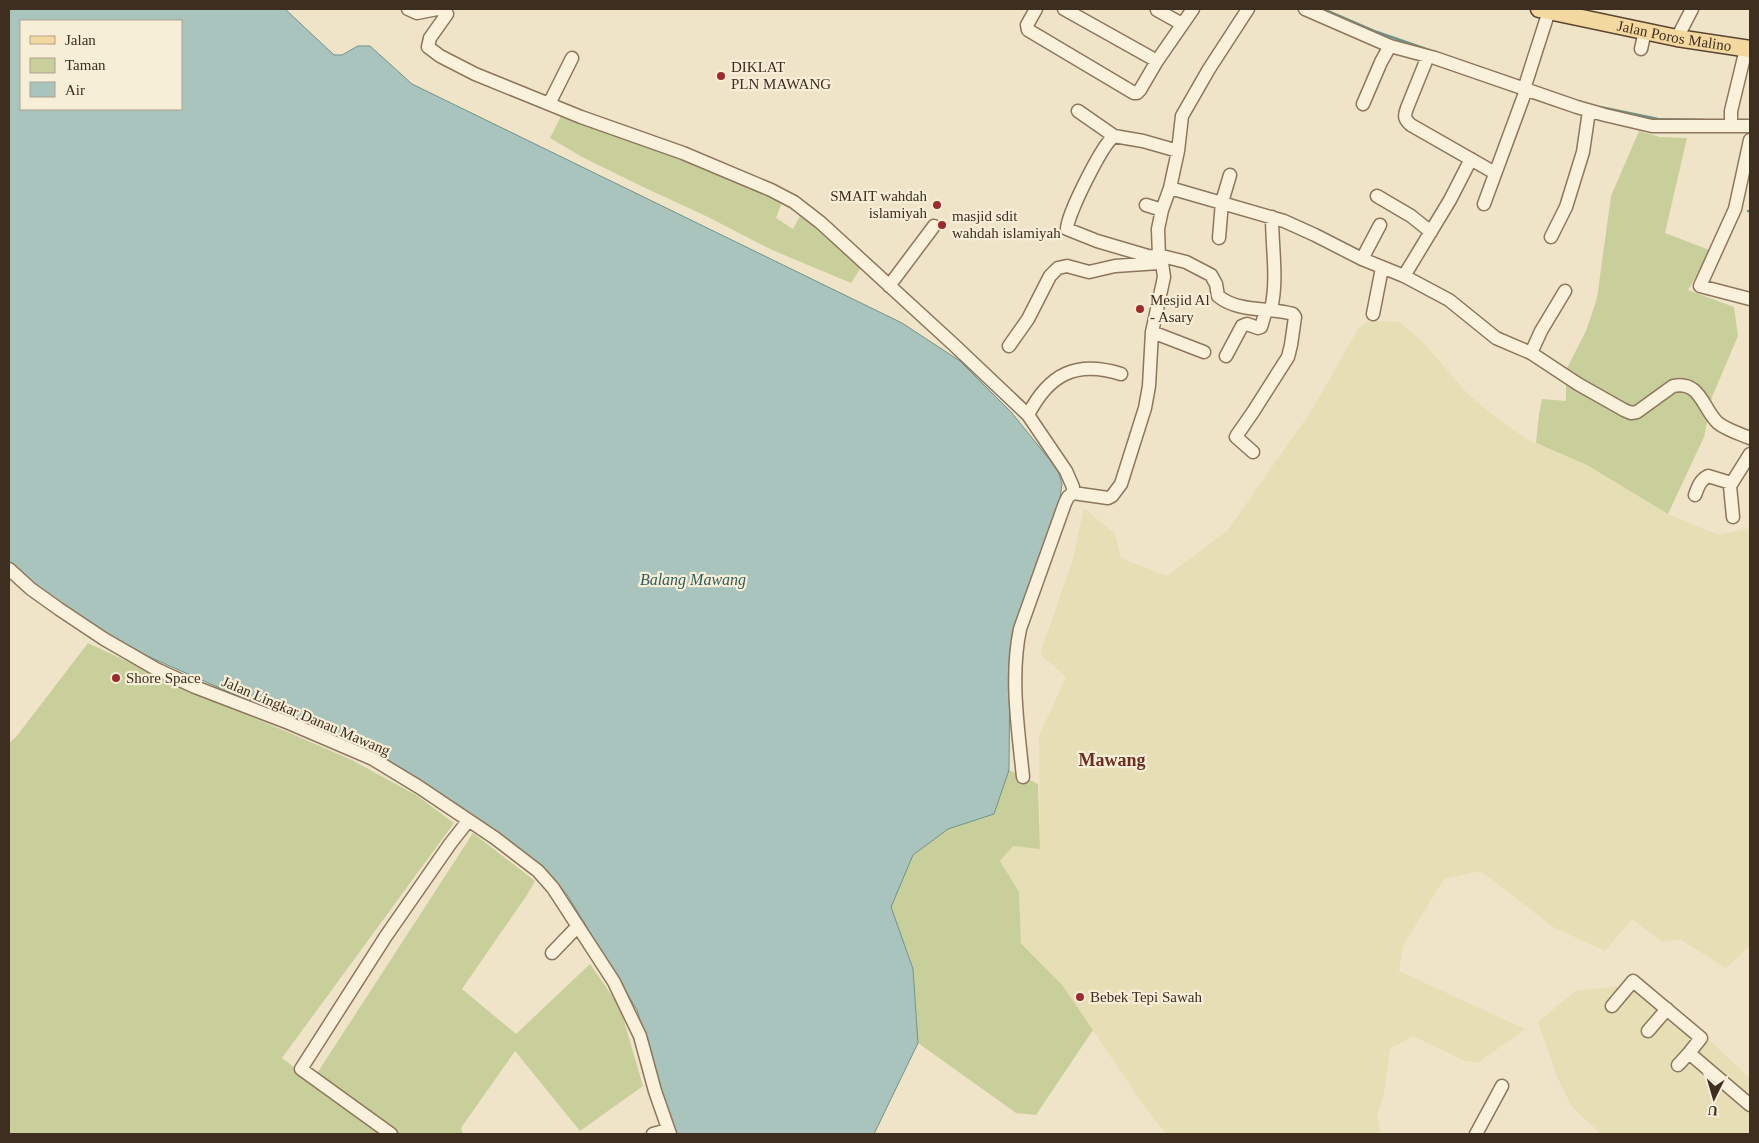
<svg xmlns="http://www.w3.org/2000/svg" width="1759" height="1143" font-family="'Times New Roman',serif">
  <rect width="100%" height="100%" fill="#f0e4c8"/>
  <path fill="#e6deb5" d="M1367,321L1399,322L1422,341L1466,392L1490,413L1528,440L1587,465L1668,514L1719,535L1750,528V946L1726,968L1680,939L1662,942L1632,919L1605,951L1553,927L1481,871L1444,879L1403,946L1399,971L1525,1029L1479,1062L1465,1061L1413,1036L1390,1049L1384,1093L1377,1115L1381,1134H1166L1144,1106L1063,986L1021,942L1019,892L1000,861L1013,846L1040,848L1039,736L1066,677L1040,654L1073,559L1084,508L1115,534L1121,558L1167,576L1227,531L1312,410L1358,329Z
    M1639,975L1750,1078V1134H1601L1572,1107L1558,1079L1538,1022L1575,991L1620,986Z"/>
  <path fill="#c9cf9b" d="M562,114L652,145L784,197L776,218L793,229L802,212L862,266L851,283L772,250L708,217L641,186L582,157L550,138Z
    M1639,131L1660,137L1687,138L1665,233L1712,251L1688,290L1734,307L1738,336L1712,397L1704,437L1668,514L1587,465L1536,443L1539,414L1542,399L1566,401V370L1586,331L1597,298L1611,196Z
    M88,643L212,701L283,730L352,760L416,795L454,823L282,1058L312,1081L473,833L535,881L527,895L462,989L516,1034L590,964L620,1007L643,1086L580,1131L515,1051L461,1128L463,1134H9V743L16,737Z
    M1009,770L1038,784L1040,849L1013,846L1000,861L1019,892L1021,943L1063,986L1093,1030L1036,1115L1016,1113L918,1043L913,969L891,907L913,855L948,829L994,814Z"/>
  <path fill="#a9c4bc" stroke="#6f938a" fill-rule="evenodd" d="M9,9H285L334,55H342L358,46H370L412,84L902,323L960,361L1011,412L1058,470L1062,484L1060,498L1016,624L1010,649L1009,770L994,814L948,829L913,855L891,907L913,969L918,1043L874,1134H677L672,1125L637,1010L568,896L556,881L542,868L405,770L145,655L111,637L53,599L9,563ZM21,21H181V109H21Z"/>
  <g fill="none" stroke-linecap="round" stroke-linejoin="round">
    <path stroke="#6f938a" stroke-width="2.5" d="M1323,9L1374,31L1429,50
      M1600,107L1658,119L1704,120
      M1748,211L1750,212"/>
    <defs>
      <path id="minor" d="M408,9L417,13L437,9
        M439,9L447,14L430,38L428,47L440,56L475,74L581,117L683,153L771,190L794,202L821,223L953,344L1028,415L1066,471L1073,487V493L1068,497L1065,503L1020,629C1010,677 1018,728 1023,777
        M1036,9L1027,25L1028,30L1134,93H1137L1140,90L1157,61
        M1064,9L1157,61L1193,9
        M1305,9L1390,46L1435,58L1577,107L1605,115L1652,126H1750
        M1157,10L1182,24
        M1677,38L1692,9
        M1641,49L1645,31
        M1428,56L1407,108C1404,116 1404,119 1411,125L1495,173
        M1524,89L1549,11
        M549,104L572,58
        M1363,104L1381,62L1390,46
        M1078,111L1114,136
        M1731,126V111L1746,49
        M1750,140L1735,209L1700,286L1750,299
        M1178,151L1143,141L1114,136C1102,145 1067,215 1067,229L1097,241L1148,256L1166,257L1186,262L1211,275L1216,284L1218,296C1239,313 1269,307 1293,314L1295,317L1291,345L1288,357L1253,412L1237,435L1236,437L1253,452
        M1170,188L1284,221L1315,235L1362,259L1404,276L1449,300L1496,338L1531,353L1578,384L1624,410L1631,413L1637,412L1673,386C1701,380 1703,410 1718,423C1727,430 1740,434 1750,438
        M1377,196L1411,216L1431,232
        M1484,204L1526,90
        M1146,205L1162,210
        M1551,237L1566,207L1583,152L1589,111
        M1219,238L1222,202L1230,175
        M1362,259L1380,225
        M1404,276L1450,200L1471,159
        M889,286L934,226
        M1271,309C1278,279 1272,248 1272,217
        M1373,314L1382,268
        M1152,332L1204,352
        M1009,346L1028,319L1050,276L1058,268L1067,266L1089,272L1115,266L1159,263
        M1531,353L1541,331L1565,291
        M1226,356L1242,326L1247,324L1258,328L1261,327L1266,310
        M1028,415C1049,374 1076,360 1121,374
        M1073,493L1108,498L1112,496L1121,484L1145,408L1149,386L1152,332L1164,277L1162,263L1159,257L1158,229L1162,210L1170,188L1178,151L1182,116L1209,69L1248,9
        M1695,495C1698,487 1700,480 1708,476L1731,483
        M1733,517L1730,486L1750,454
        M9,569L31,589L59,609L104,639L156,669L195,687L289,723L373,759L419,787L495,838L538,871L553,888L614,982L640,1036L655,1091L670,1134
        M552,953L578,926
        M1612,1006L1633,981L1701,1038L1689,1053L1750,1105
        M1648,1031L1667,1009
        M1678,1065L1689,1053
        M391,1134L301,1069L386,936L450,844L468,821
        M653,1134L667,1130
        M1476,1134L1502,1086"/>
      <g id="major">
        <path id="s1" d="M1539,9L1677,38L1750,49"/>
      </g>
    </defs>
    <use href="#minor" stroke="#8d765c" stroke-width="15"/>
    <use href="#major" stroke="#5b4430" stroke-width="19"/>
    <use href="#minor" stroke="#faf1dc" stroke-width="12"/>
    <use href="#major" stroke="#f3d9a0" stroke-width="16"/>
  </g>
  <g fill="#9e2a2b" stroke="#f7eed8" stroke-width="2">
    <circle cx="721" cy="76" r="5"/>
    <circle cx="937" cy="205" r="5"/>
    <circle cx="942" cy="225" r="5"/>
    <circle cx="1140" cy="309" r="5"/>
    <circle cx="116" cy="678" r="5"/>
    <circle cx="1080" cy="997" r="5"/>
  </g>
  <g text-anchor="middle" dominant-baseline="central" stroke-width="4.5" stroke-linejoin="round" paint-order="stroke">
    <g font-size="15" fill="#3d2e20" stroke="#f7eed8">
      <text stroke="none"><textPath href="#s1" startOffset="138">Jalan Poros Malino</textPath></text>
      <text transform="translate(306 716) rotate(23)">Jalan Lingkar Danau Mawang</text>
    </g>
    <g font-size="15" fill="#3d2e20" stroke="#f7eed8" text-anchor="start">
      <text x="731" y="67">DIKLAT<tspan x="731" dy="17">PLN MAWANG</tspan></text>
      <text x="927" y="196" text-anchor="end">SMAIT wahdah<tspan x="927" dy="17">islamiyah</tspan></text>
      <text x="952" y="216">masjid sdit<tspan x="952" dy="17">wahdah islamiyah</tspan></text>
      <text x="1150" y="300">Mesjid Al<tspan x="1150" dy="17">- Asary</tspan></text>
      <text x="126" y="678">Shore Space</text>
      <text x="1090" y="997">Bebek Tepi Sawah</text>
    </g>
    <g font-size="16" font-style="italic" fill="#2f5d5a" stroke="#f7eed8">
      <text x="693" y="579">Balang Mawang</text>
    </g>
    <g font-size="18" font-weight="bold" fill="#6b2e1e" stroke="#f7eed8">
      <text x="1112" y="760">Mawang</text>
    </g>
  </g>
  <rect width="1759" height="1143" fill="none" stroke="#3d2e20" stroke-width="20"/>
  <rect x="20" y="20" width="162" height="90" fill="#f7eed8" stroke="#ada18e"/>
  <rect x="30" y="36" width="25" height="8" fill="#f3d9a0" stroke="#ada18e"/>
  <text x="65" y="45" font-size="15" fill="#3d2e20">Jalan</text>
  <rect x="30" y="58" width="25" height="15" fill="#c9cf9b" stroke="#ada18e"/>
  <text x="65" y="70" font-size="15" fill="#3d2e20">Taman</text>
  <rect x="30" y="82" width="25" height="15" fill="#a9c4bc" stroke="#ada18e"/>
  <text x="65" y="95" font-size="15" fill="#3d2e20">Air</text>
  <g transform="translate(1714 1098) rotate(185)" stroke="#f7eed8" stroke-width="4" paint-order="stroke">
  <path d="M0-4L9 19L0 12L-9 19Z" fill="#3d2e20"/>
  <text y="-8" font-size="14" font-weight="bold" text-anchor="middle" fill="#3d2e20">U</text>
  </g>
</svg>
